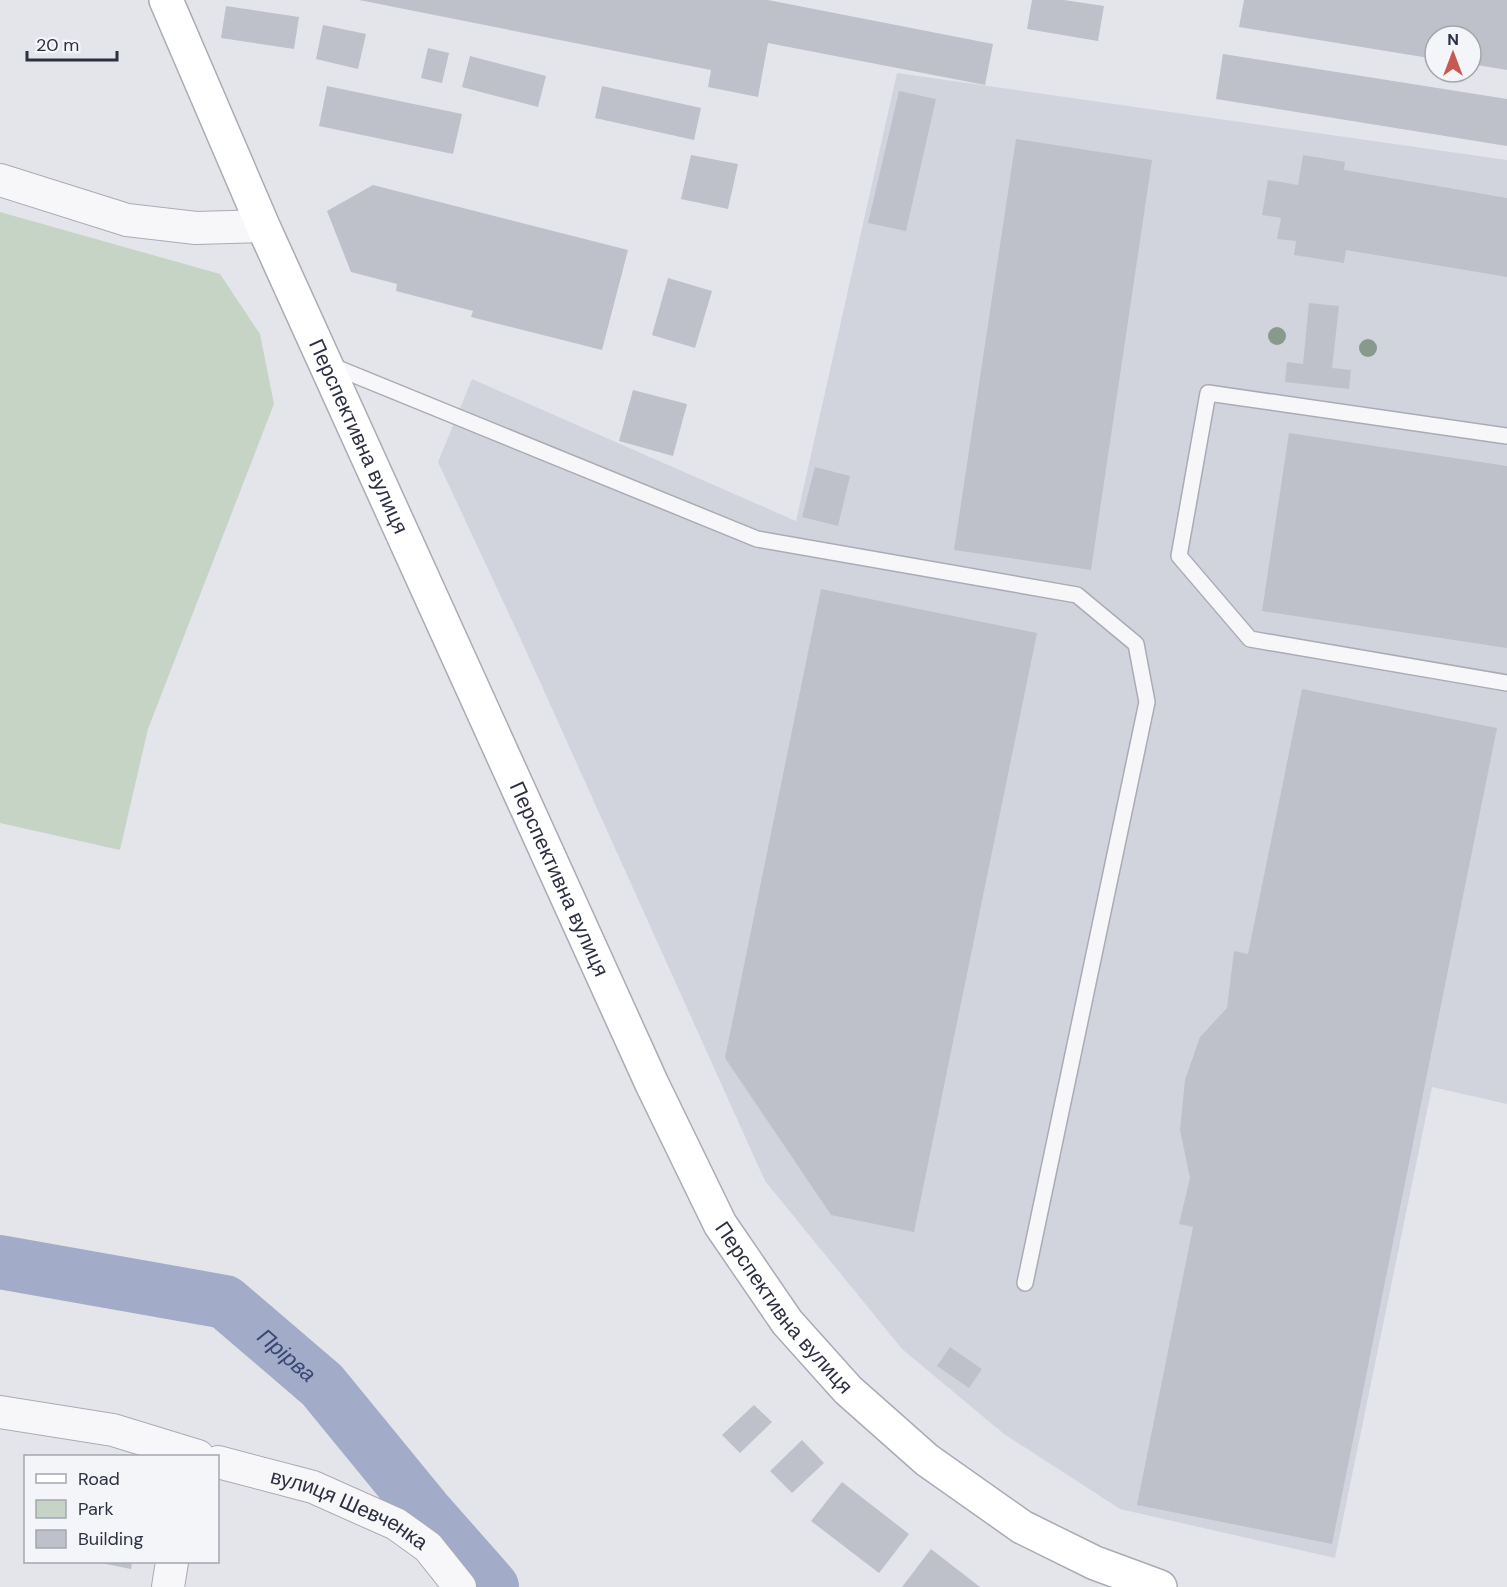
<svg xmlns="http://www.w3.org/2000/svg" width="1507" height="1587" font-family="'DM Sans',sans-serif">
  <rect width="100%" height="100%" fill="#e4e5eb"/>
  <path fill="#d2d4dd" d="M897,73L1507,160V1104L1432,1087L1335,1558L1120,1509L1004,1434L902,1349L765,1181L522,642L438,462L472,379L796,521Z"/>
  <path fill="#c6d4c6" d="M0,212L220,274L260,334L274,404L148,729L120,850L0,823Z"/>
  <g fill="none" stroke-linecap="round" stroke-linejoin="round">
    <path stroke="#a2acc8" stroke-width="54" id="s1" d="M0,1262L225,1302L322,1385L426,1512L492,1587"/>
  </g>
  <path fill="#bec0ca" d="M359,0H768L993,44L985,85L768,43L758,97L708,87L711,70Z
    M1032,0H1064L1104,6L1098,41L1027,29Z
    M1244,0H1507V70L1471,64V36H1435V59L1239,27Z
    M226,6L299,17L294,49L221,38Z
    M323,25L366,34L358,69L316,59Z
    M428,48L449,53L442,83L421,78Z
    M1223,54L1507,99V146L1216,99Z
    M470,56L546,76L538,107L462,87Z
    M327,86L462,114L453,154L319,126Z
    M602,86L701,108L694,140L595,118Z
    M899,91L936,99L906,231L868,223Z
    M1016,139L1152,160L1091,570L954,550Z
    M691,155L738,164L728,209L681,199Z
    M1303,155L1345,162L1344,170L1507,198V277L1346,250L1344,263L1294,255L1296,241L1277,239L1281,218L1262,215L1268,180L1298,185Z
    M373,185L628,250L602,350L471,317L473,311L396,291L397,284L351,272L327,211Z
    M668,278L712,291L695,348L652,335Z
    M1309,303L1339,306L1332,368L1351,370L1349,389L1285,382L1287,362L1303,364Z
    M633,390L687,404L673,456L619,441Z
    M1289,433L1507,466V648L1262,611Z
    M815,467L850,476L838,526L802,517Z
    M821,589L1037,633L914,1232L831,1215L725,1058Z
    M1302,689L1497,728L1332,1544L1137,1505L1193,1227L1179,1224L1190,1178L1180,1130L1185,1080L1200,1037L1227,1008L1234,951L1248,954Z
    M950,1347L982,1369L969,1388L937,1366Z
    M754,1405L772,1422L740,1453L722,1435Z
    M802,1440L824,1463L792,1493L770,1471Z
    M842,1482L909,1534L879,1573L811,1521Z
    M931,1549L980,1587H902Z
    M96,1562H132L131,1569Z"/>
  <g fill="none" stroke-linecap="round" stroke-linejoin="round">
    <defs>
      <path id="lane" d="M330,365L757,539L1077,595L1136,644L1147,702L1025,1283
        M1507,436L1208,393L1179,556L1250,639L1507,683"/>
      <g id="street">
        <path d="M0,180L127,220L196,228L263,226"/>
        <path d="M0,1412L113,1430L198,1456"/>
        <path id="s2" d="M218,1462L313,1487L396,1524L428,1547L460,1587"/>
        <path d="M168,1587L172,1562"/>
      </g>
      <g id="secondary">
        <path id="s3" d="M166,0L263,226L652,1084L720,1224L787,1322L848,1390L927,1460L1022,1527L1095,1563L1160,1587"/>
      </g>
    </defs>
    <use href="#lane" stroke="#a9abb5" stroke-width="18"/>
    <use href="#street" stroke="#a9abb5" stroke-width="34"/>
    <use href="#secondary" stroke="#a9abb5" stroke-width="36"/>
    <use href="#lane" stroke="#f7f7f9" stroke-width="15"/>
    <use href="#street" stroke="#f7f7f9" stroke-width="32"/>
    <use href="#secondary" stroke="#fff" stroke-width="33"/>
  </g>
  <g fill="#879a8b">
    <circle cx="1277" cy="336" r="9"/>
    <circle cx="1368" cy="348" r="9"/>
  </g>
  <g text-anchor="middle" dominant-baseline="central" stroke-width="4.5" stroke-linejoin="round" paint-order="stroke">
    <g font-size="21" fill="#2d3042" stroke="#f4f5f8">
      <text stroke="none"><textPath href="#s3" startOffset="477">Перспективна вулиця</textPath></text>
      <text stroke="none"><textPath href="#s3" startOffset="963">Перспективна вулиця</textPath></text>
      <text stroke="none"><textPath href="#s3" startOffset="1449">Перспективна вулиця</textPath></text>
      <text stroke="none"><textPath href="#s2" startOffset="140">вулиця Шевченка</textPath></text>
    </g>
    <g font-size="22" font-style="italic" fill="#394774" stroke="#f4f5f8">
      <text stroke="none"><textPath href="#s1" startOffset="310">Прірва</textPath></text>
    </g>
  </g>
  <rect x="24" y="1455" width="195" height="108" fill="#f4f5f8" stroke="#a4a6af" stroke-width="1.5"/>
  <rect x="36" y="1474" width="30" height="9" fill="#ffffff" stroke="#a4a6af" stroke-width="1.5"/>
  <text x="78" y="1485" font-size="18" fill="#2d3042">Road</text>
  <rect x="36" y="1500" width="30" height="18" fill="#c6d4c6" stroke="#a4a6af" stroke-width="1.5"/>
  <text x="78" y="1515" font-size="18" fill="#2d3042">Park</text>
  <rect x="36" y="1530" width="30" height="18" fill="#bec0ca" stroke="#a4a6af" stroke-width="1.5"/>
  <text x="78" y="1545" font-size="18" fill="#2d3042">Building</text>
  <g transform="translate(1453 54)"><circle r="28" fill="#f4f5f8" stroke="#a4a6af" stroke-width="1.5"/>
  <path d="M0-4.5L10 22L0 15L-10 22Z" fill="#c65a53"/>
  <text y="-9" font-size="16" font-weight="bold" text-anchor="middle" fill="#2d3042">N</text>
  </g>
  <path d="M27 51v9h90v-9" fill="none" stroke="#2d3042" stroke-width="3"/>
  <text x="36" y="51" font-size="18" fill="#2d3042" stroke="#f4f5f8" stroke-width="4.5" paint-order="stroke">20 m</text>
</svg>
